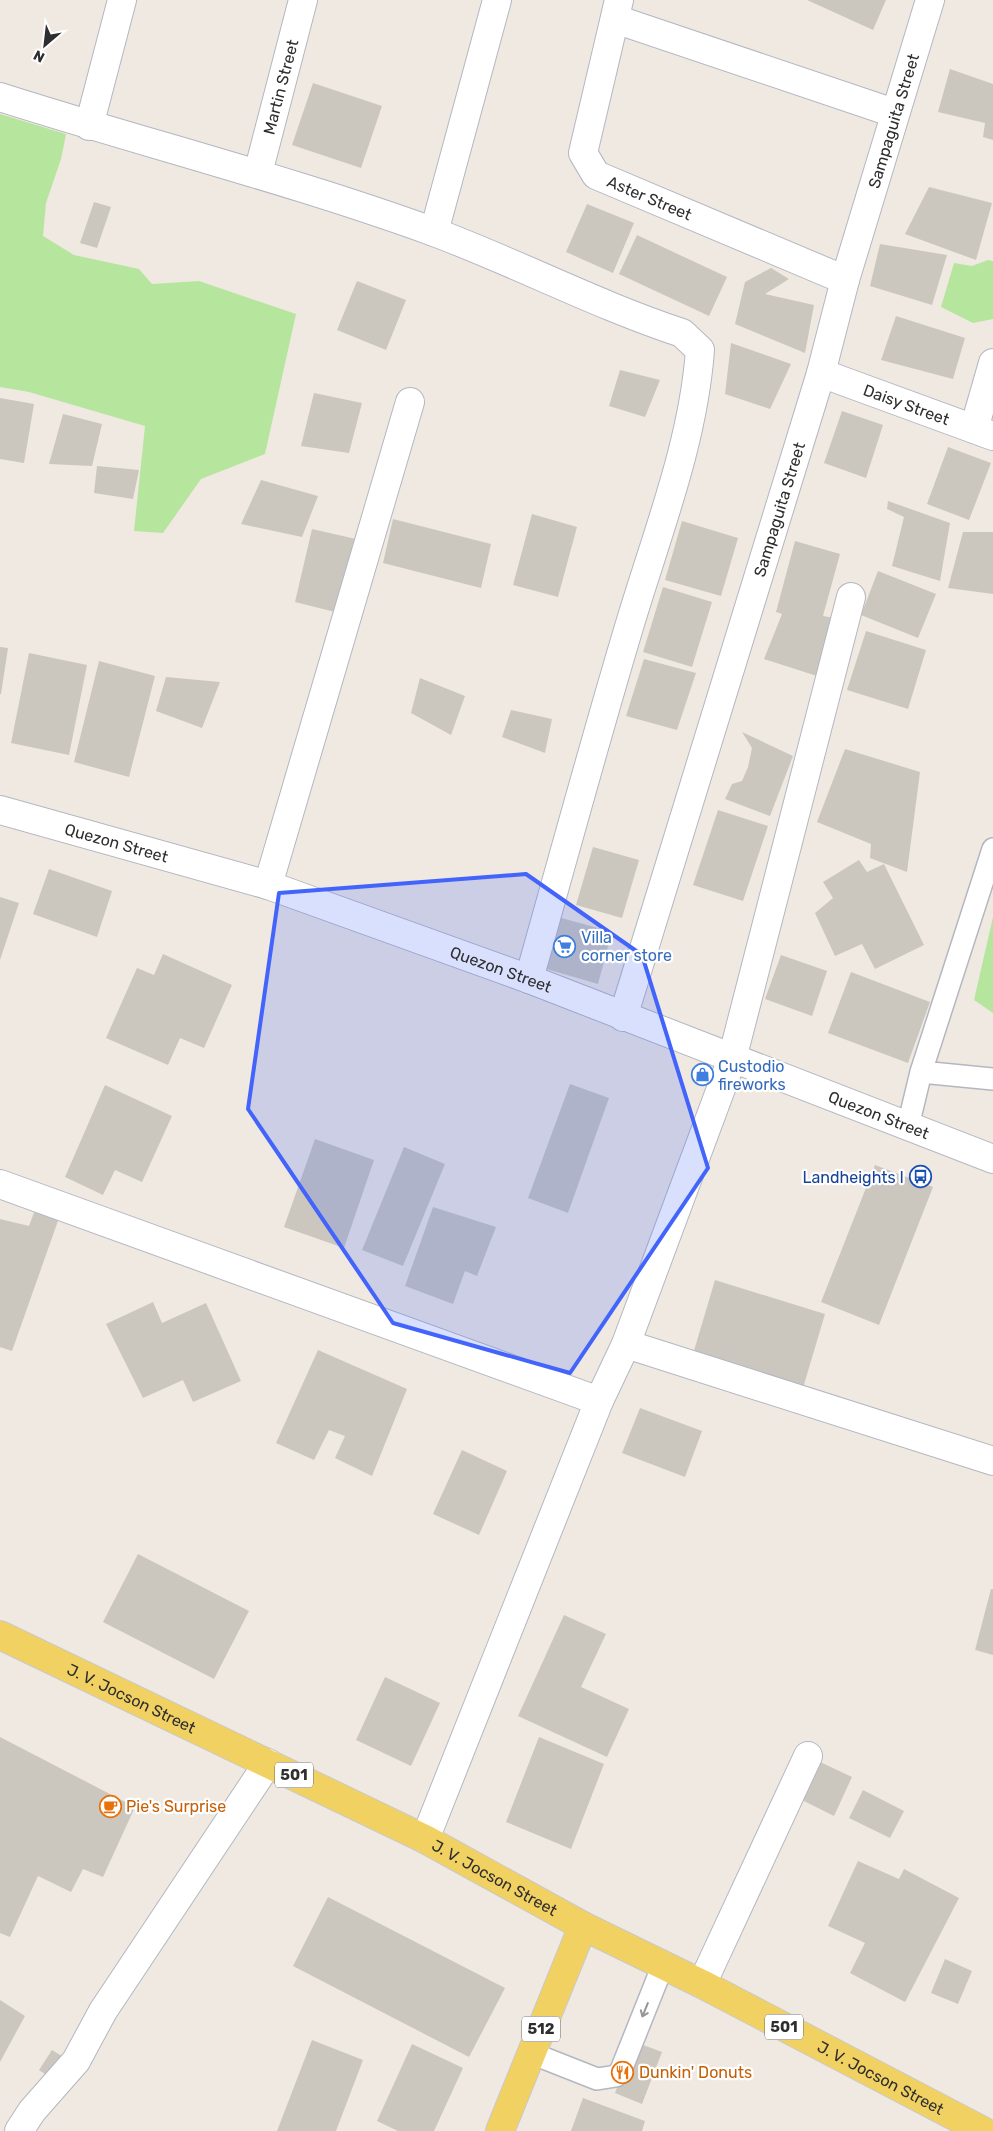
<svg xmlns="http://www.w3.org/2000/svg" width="993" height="2131" font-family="Rubik,sans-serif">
  <rect width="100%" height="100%" fill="#efe9e1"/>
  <path fill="#b6e59e" d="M0,114L66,134L61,159L46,203L43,236L74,255L139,269L152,284L199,281L296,314L265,454L201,479L163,533L134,531L145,426L29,392L0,387Z
    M988,260L993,261V319L973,323L941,307L954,263L972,266Z
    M993,917V1013L974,1000Z"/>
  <path fill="#cbc7bf" d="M807,0H886L873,30Z
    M950,69L993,84V140L983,137L985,123L938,112Z
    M313,83L382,106L361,168L292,145Z
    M929,187L992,203L976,260L905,234Z
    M94,202L111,207L97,248L80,243Z
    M587,204L634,223L613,273L566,252Z
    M637,235L727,277L709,316L619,274Z
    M880,244L947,255L932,305L870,286Z
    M771,268L789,279L765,294L814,305L805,353L735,324L745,282Z
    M357,281L406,300L386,350L337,330Z
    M896,316L965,338L953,379L881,360Z
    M731,343L791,364L770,409L725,394Z
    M620,370L660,380L645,417L609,406Z
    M314,393L362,403L349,453L301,446Z
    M0,398L34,404L24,463L0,459Z
    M842,411L883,425L866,478L824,463Z
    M63,414L102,424L92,466L49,464Z
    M948,447L991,463L969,520L927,504Z
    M97,466L139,470L133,499L94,493Z
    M261,480L318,496L302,537L241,524Z
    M888,501L950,523L940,581L892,566L904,517L887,509Z
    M532,514L577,527L558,597L513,585Z
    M393,519L491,544L481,588L383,563Z
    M682,521L738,538L721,596L665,580Z
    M312,529L356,539L339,613L295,602Z
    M963,532H993V594L948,588Z
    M795,541L840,554L823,616L834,618L817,676L764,659L782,614L776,612Z
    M878,571L936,594L918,638L861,615Z
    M663,587L712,602L692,667L643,652Z
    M866,631L926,650L908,709L847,690Z
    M0,647L8,648L1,694H0Z
    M29,653L87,665L69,755L11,743Z
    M644,659L696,673L677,730L626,716Z
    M99,661L155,676L129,777L74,762Z
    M166,677L220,682L202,728L156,711Z
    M420,678L465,696L451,735L411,713Z
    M511,710L552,719L545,753L502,737Z
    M742,732L793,756L770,816L725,799L732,784L742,781L748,767L752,748Z
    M845,749L920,772L907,872L870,858L871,844L817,822Z
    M718,810L768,826L743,901L693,885Z
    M593,847L639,860L622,918L576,905Z
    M859,860L867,872L884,864L924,945L875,969L862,944L835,956L815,913L833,898L823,882Z
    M49,869L112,891L97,937L33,914Z
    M0,897L19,903L0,960Z
    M558,917L612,932L598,984L543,968Z
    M163,954L232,985L204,1048L180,1038L168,1065L106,1038L137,968L154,975Z
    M781,955L827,971L812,1016L765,999Z
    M851,972L930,1002L908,1063L828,1033Z
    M570,1084L609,1098L568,1213L528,1198Z
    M105,1085L172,1116L142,1182L115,1170L103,1195L65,1177Z
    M315,1139L374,1160L344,1248L284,1227Z
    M404,1147L445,1164L403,1266L362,1250Z
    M875,1165L933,1187L879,1325L821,1302Z
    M433,1207L496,1227L477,1276L465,1271L453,1304L405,1286Z
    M35,1210L59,1218L12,1351L0,1347V1219L29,1226Z
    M715,1280L825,1314L803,1388L693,1354Z
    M153,1302L162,1323L206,1303L241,1381L193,1402L183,1380L143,1398L106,1324Z
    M318,1350L407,1389L372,1476L335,1458L345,1436L329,1430L314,1460L276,1443Z
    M640,1408L702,1431L685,1477L622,1453Z
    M462,1450L507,1471L479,1535L433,1514Z
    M138,1554L249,1611L214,1679L103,1622Z
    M991,1589H993V1655L975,1650Z
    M564,1615L606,1634L581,1687L629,1709L607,1757L518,1716Z
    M385,1677L440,1703L411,1766L356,1740Z
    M0,1737L135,1807L103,1877L83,1869L71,1892L38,1876L10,1937L0,1933Z
    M539,1737L604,1764L571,1849L506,1822Z
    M818,1761L852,1777L834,1816L800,1799Z
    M863,1790L904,1811L890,1838L849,1818Z
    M858,1861L899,1879L904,1869L959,1898L905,2002L850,1973L865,1943L828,1926Z
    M328,1897L505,1988L469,2057L293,1966Z
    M945,1959L972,1971L958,2004L931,1993Z
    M0,2000L25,2016L0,2062Z
    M312,2040L363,2060L336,2131H277Z
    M635,2042L662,2052L642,2104L615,2093Z
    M412,2044L463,2068L434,2131H398L377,2121Z
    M52,2050L65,2058L52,2079L39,2070Z
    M583,2098L645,2121L642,2131H571Z"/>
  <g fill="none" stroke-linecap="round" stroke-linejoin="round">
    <defs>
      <path id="lane" d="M921,1072L993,1079
        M908,1126L921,1072L993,849
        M531,2053L597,2079L616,2076L621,2070L663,1965"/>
      <g id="street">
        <path id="s1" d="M619,0L583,153L596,175L845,280"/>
        <path d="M615,19L894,113"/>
        <path d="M0,97C144,143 291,180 434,232C517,263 597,305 682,333L700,350C693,445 656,536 629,627C594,744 562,862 529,979"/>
        <path d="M89,126L122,0"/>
        <path id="s2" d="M258,173L303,0"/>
        <path d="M434,232L497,0"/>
        <path id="s3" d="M821,373L993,436"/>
        <path d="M974,429L993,363"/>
        <path d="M268,885L410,402"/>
        <path id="s4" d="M623,1017L821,373L845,280L930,0"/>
        <path d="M0,1184L599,1401"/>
        <path d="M626,1344L993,1461"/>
        <path d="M425,1839L599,1401L626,1344L732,1059L851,597"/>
        <path d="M702,1984L808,1756"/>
        <path d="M19,2131L32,2111L76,2061L103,2011L268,1763"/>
      </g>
      <g id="secondary">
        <path id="s5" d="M0,810L268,885L529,979L993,1159"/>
      </g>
      <g id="primary">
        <path id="s6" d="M0,1635L425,1839L583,1926L702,1984L983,2131"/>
        <path d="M500,2131L583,1926"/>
      </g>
    </defs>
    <use href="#lane" stroke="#b4b7c1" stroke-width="24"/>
    <use href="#street" stroke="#b4b7c1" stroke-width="30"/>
    <use href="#secondary" stroke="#b4b7c1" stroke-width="30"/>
    <use href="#primary" stroke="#c9c9c9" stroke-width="30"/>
    <use href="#lane" stroke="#fff" stroke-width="21"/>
    <use href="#street" stroke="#fff" stroke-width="28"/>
    <use href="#secondary" stroke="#fff" stroke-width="28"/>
    <use href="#primary" stroke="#f2d163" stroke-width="28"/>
  </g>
  <defs><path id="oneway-shaft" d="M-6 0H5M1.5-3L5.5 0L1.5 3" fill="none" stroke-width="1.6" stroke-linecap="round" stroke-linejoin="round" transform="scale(1.25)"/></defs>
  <use stroke="#969696" href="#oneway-shaft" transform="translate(645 2010) rotate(112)"/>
  <path fill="#4264fb" fill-opacity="0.2" stroke="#4264fb" stroke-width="4" stroke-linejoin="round" d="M526,874L642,955L708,1168L570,1373L393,1323L248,1109L279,893Z"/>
  <defs>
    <symbol id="supermarket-ring" viewBox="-11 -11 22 22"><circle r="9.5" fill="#fff" stroke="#3f7fe0" stroke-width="1.5"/><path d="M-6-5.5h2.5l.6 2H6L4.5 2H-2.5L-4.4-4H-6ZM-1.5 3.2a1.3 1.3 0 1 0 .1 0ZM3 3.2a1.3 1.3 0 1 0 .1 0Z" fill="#3f7fe0"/></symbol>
    <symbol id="shop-ring" viewBox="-11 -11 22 22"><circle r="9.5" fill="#fff" stroke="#3f7fe0" stroke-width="1.5"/><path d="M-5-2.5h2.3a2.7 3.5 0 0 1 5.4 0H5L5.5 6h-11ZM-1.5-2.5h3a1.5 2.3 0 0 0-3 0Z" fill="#3f7fe0"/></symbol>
    <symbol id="bus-ring" viewBox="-11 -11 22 22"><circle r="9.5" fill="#fff" stroke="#1a4fb4" stroke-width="1.5"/><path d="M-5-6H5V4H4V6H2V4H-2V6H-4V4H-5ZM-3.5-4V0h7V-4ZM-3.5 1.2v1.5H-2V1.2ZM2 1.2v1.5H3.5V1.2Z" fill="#1a4fb4"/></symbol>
    <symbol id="cafe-ring" viewBox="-11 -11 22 22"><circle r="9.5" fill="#fff" stroke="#e8710a" stroke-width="1.5"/><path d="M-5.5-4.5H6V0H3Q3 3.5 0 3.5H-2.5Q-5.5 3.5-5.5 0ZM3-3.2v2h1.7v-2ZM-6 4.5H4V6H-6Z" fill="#e8710a"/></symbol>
    <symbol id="restaurant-ring" viewBox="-11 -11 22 22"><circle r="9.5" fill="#fff" stroke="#e8710a" stroke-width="1.5"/><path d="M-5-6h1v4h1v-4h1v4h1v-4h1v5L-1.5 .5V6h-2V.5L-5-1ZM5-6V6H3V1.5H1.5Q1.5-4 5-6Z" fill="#e8710a"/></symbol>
  </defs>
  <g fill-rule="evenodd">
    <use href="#supermarket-ring" x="552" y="934" width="25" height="25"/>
    <use href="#shop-ring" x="690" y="1062" width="25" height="25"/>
    <use href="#bus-ring" x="908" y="1164" width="25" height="25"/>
    <use href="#cafe-ring" x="98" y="1794" width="25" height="25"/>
    <use href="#restaurant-ring" x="610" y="2060" width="25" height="25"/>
  </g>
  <g text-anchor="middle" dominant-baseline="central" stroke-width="4.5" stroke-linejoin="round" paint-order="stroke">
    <g fill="#fff" stroke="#6d6d6d" stroke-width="1">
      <rect x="275" y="1762.5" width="38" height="25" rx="4"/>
      <rect x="765" y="2014.5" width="38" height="25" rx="4"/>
      <rect x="522" y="2016.5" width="38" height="25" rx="4"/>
    </g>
    <g font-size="15" font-weight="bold" fill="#2e2e2e">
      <text x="294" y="1775">501</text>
      <text x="784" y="2027">501</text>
      <text x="541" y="2029">512</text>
    </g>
    <g font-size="16" fill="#2e2e2e" stroke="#fff">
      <text stroke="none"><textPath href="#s2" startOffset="89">Martin Street</textPath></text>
      <text stroke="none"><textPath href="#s4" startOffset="936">Sampaguita Street</textPath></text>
      <text stroke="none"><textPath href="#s1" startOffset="241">Aster Street</textPath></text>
      <text stroke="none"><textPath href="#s3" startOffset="91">Daisy Street</textPath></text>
      <text stroke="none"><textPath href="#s4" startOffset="531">Sampaguita Street</textPath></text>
      <text stroke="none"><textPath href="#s5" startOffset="121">Quezon Street</textPath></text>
      <text stroke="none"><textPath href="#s5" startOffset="526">Quezon Street</textPath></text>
      <text stroke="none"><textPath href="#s5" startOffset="931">Quezon Street</textPath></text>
      <text stroke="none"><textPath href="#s6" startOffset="146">J. V. Jocson Street</textPath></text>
      <text stroke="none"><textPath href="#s6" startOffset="551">J. V. Jocson Street</textPath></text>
      <text stroke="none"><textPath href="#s6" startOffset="986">J. V. Jocson Street</textPath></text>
    </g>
    <g font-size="16" fill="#366cbe" stroke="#fff" text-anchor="start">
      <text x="581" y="937">Villa<tspan x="581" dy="18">corner store</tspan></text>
      <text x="718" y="1066">Custodio<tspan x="718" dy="18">fireworks</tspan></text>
    </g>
    <g font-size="16" fill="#164399" stroke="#fff" text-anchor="end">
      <text x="904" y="1177">Landheights I</text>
    </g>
    <g font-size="16" fill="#c56008" stroke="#fff" text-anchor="start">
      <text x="126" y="1806">Pie's Surprise</text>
      <text x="639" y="2072">Dunkin' Donuts</text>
    </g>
  </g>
  <g transform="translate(45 45) rotate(208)" stroke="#ffffff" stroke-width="4" paint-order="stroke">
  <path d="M0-4L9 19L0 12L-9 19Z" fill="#2e2e2e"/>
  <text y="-8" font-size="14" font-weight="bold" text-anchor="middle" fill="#2e2e2e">N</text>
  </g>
</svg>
